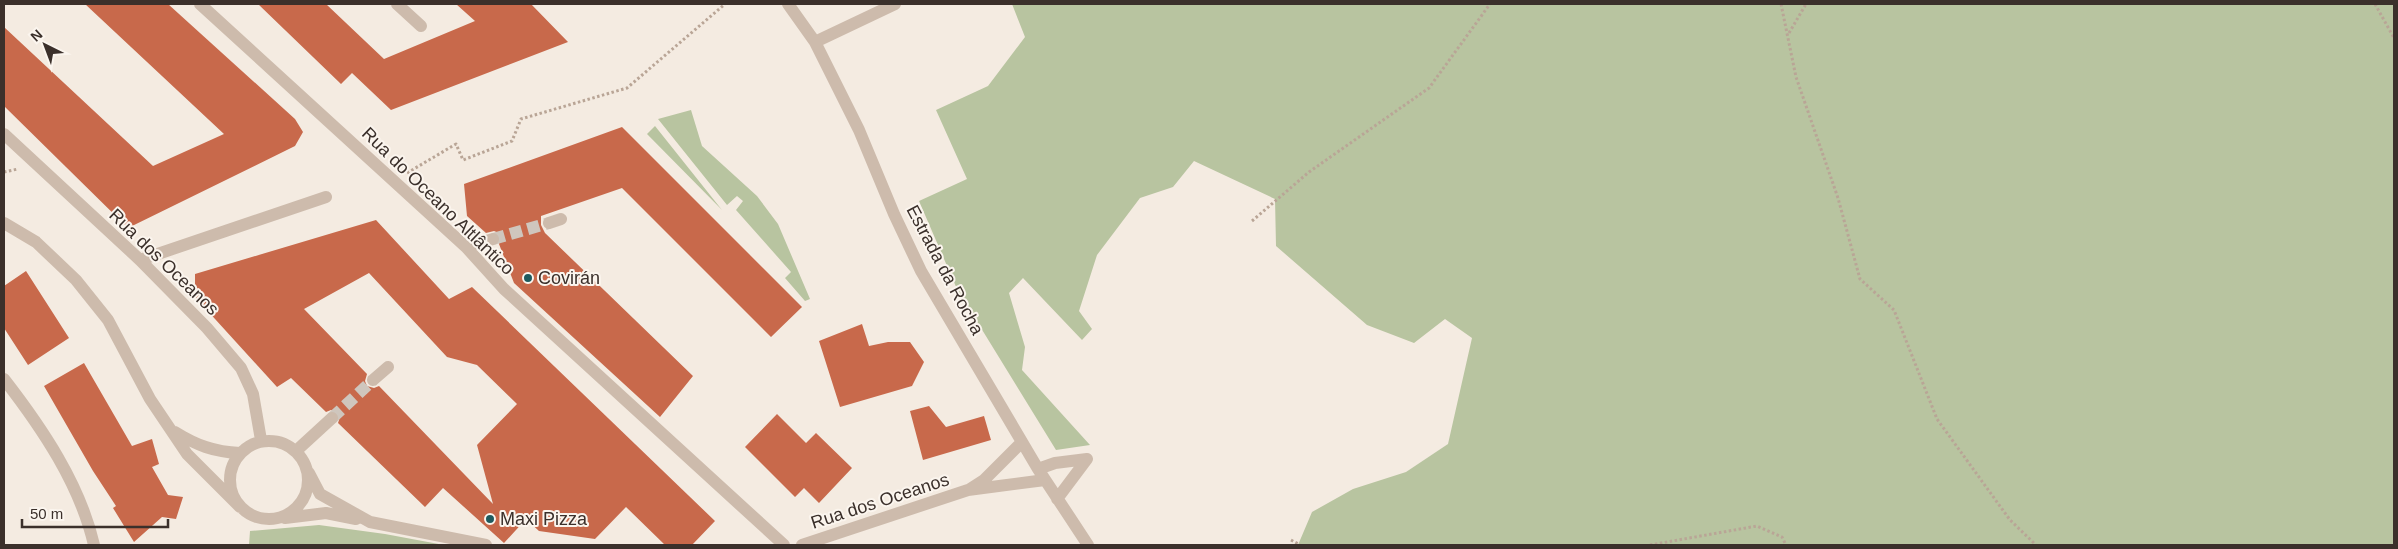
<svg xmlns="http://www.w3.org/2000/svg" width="2398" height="549" font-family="Helvetica,sans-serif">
  <rect width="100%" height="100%" fill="#f4ebe1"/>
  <path fill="#b8c4a0" d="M1012,4H2394V545H1298L1312,512L1353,489L1406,472L1448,444L1472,338L1445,319L1414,343L1367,325L1276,246L1275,199L1194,161L1173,187L1140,198L1097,255L1079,311L1092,329L1082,340L1023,278L1009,293L1025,347L1022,370L1090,445L1056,450L957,289L919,201L967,179L936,110L988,86L1025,37Z
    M691,110L702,146L757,196L778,224L810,299L805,301L785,278L791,272L736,210L743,201L737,196L727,205L658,119Z
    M655,126L722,210L647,134Z
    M319,525L385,534L444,545H249L250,531Z"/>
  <path fill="#c8694b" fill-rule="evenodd" d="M85,4H168L295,119L303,132L295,146L128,228L4,106V27L153,166L224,134Z
    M258,4H326L384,59L475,21L456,4H531L568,42L391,110L352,73L341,84Z
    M622,127L802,307L771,337L622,188L541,216V225L545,233L693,376L660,417L514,283L499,244L501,237L499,233L494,231L486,233L467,216L464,184Z
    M376,220L449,299L472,287L715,521L692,545H665L626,507L595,539L539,531L526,519L504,543L443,488L425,507L338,423L340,417L338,412L331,410L326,412L291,378L277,387L195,297V274ZM369,273L447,357L477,365L517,404L477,445L493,504L379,386L374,388L367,386L365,381L367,374L304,309Z
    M26,271L69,338L28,365L4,328V286Z
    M862,324L869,346L888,342H910L924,362L912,386L840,407L819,341Z
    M84,363L132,446L152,439L159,464L152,467L168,495L183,497L176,519L162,517L134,542L113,508L116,506L93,471L44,386Z
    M929,406L946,427L984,416L991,440L923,460L910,411Z
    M777,414L806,443L816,433L852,468L819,503L804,488L795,497L745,447Z"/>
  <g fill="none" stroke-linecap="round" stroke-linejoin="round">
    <path stroke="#cfc6bd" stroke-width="12" stroke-dasharray="12 6" stroke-linecap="butt" d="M493,239L549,223
      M332,418L373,380"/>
    <path stroke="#b9a596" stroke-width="3" stroke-dasharray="2.5 2.5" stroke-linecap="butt" d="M1781,4L1796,77L1838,198L1860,279L1894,310L1937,419L2010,520L2036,545
      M2375,4L2394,38
      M1789,33L1806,4
      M4,172L18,169
      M407,173L456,144L463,160L512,141L521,119L627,88L725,4
      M1252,221L1309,172L1429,88L1490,4
      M1291,540L1300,545
      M1650,545L1757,526L1782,537L1786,545"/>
    <path stroke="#cdbbac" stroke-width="12" d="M200,4L466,247L504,289L784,545
      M397,4L421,26
      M788,4L815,42L859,130L894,214L921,271L1038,469L1088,545
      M815,42L895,4
      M4,134L140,260L207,328L241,368L253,394L261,440
      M4,223L36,242L76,280L108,320L150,399L187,454L240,507
      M549,223L561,219
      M466,247L493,239
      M140,260L326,197
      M4,379C42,428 80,484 94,545
      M373,380L388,367
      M175,432C196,445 214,452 240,453
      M230 480a39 39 0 1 1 78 0a39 39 0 1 1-78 0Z
      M296,451L332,418
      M1038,469L1055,463L1087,459L1057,499
      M309,473L320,494L370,522L486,545
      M970,489L984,480L1022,442
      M285,518L326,513L356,519
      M802,545L968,490L1045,480"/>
  </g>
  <g fill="#1f5a5e" stroke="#fbf5ee" stroke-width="2">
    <circle cx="528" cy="278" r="5"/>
    <circle cx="490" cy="519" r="5"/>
  </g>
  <g text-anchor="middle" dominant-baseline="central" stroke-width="4" stroke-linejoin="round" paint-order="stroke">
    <g font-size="18" fill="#3b302b" stroke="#fbf5ee">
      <text transform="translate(438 201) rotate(44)">Rua do Oceano Altlântico</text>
      <text transform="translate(164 262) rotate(44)">Rua dos Oceanos</text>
      <text transform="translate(945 270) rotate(62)">Estrada da Rocha</text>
      <text transform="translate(880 501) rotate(-18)">Rua dos Oceanos</text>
    </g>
    <g font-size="18" fill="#3b302b" stroke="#fbf5ee" text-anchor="start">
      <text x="538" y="278">Covirán</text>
      <text x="500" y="519">Maxi Pizza</text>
    </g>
  </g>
  <rect width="2398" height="549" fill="none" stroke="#3b302b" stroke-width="10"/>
  <g transform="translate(45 45) rotate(318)" stroke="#fbf5ee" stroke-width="4" paint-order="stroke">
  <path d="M0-4L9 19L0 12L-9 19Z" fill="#3b302b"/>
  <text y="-8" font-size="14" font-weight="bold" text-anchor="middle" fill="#3b302b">N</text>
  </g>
  <path d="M22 519v8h146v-8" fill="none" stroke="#3b302b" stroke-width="2.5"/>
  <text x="30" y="519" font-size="15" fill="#3b302b" stroke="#fbf5ee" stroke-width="4" paint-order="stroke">50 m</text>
</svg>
